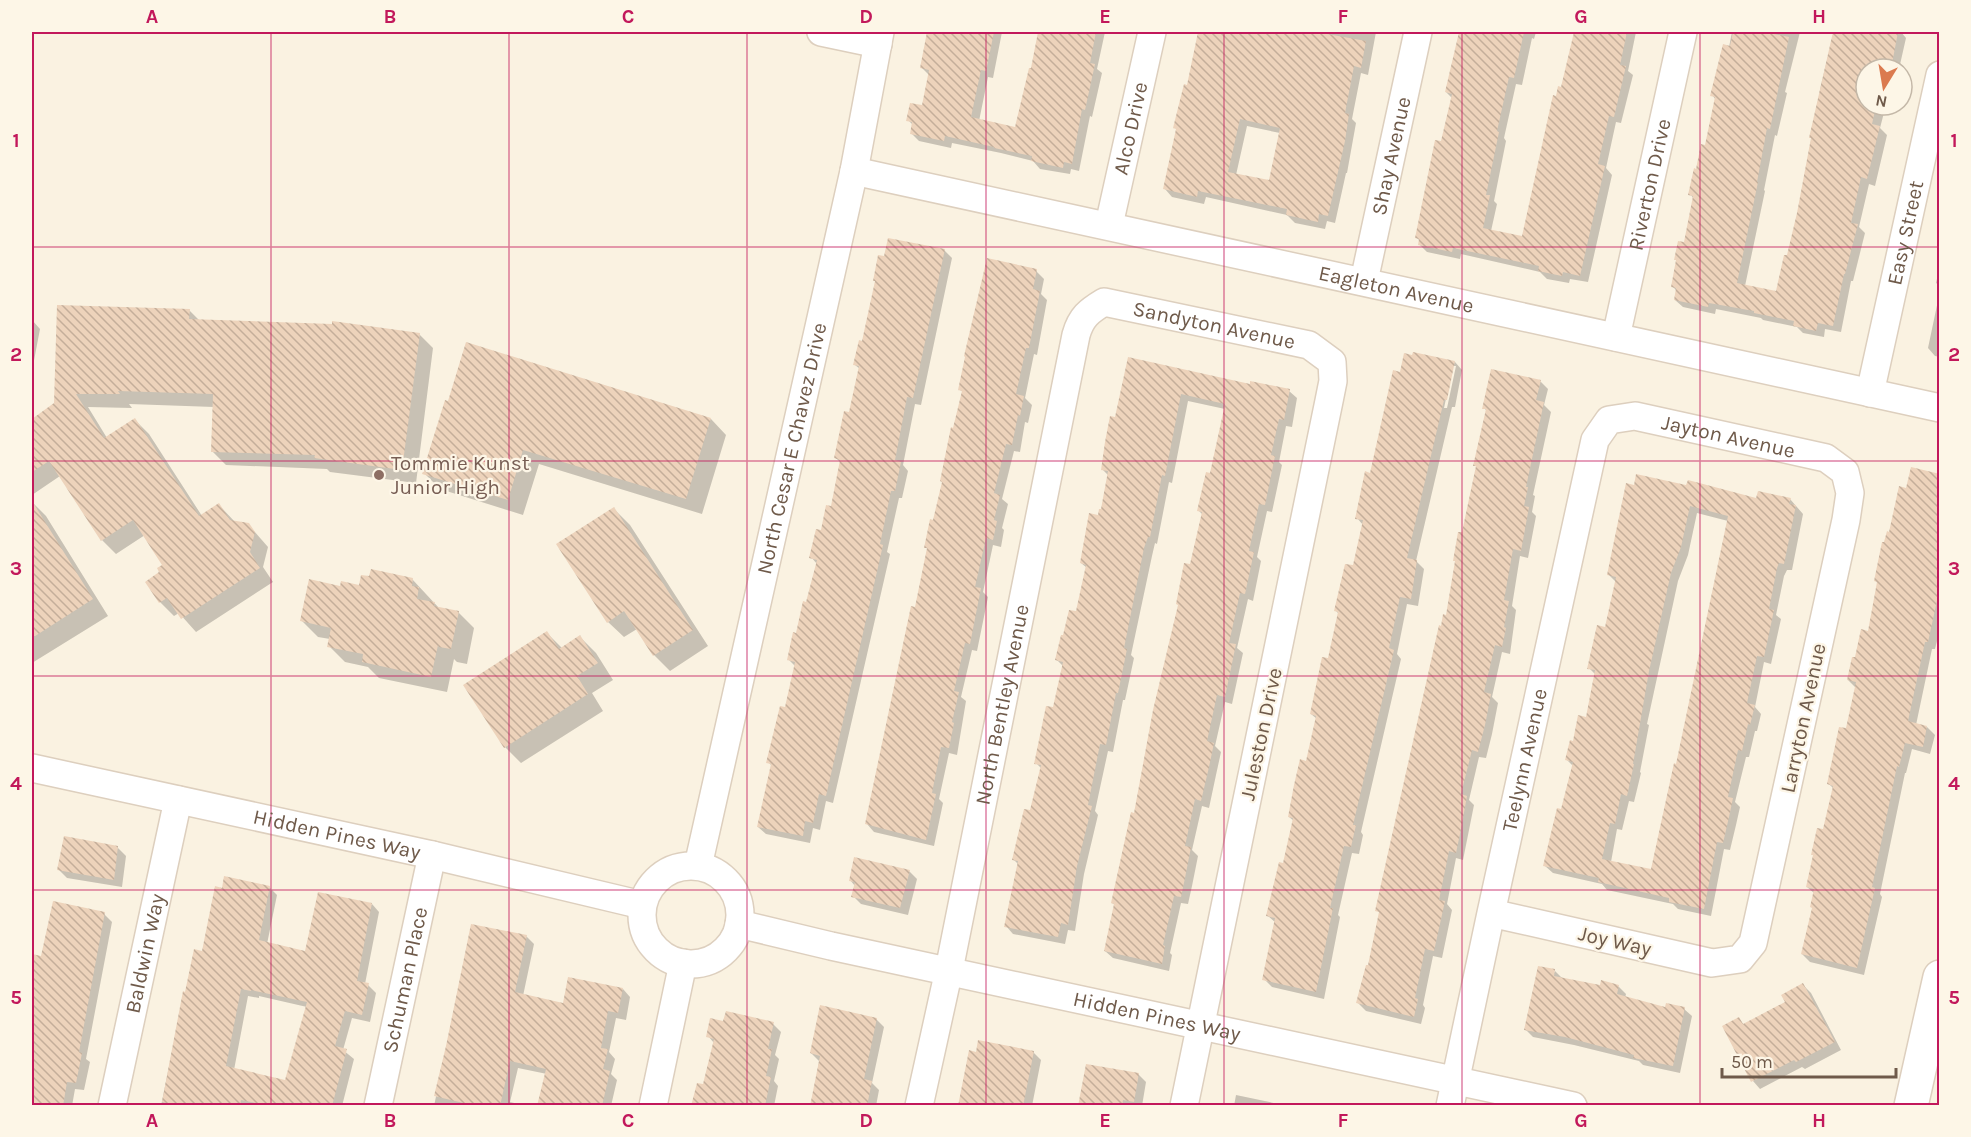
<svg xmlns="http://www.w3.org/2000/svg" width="1971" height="1137" font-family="Karla,sans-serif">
  <defs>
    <pattern id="building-back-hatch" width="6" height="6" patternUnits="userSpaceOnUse" patternTransform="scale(1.5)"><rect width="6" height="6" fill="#edd3bb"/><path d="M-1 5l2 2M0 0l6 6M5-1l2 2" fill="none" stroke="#c4ae9a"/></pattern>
  </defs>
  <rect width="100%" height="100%" fill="#faf2e1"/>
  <path fill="#0003" fill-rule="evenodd" d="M928,32H1002L993,78L988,77L979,121L1016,128L1033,70L1040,32H1105L1097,69L1102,73L1092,117L1090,116L1079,171L1071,169L1070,174L1040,169L1033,161L1001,153L952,143L951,148L919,141L911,133L913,125L908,120L923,107L929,75L921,67Z
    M1198,32H1264L1259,57L1281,62L1289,32L1302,33V32H1376L1368,75L1361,73L1352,119L1356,123L1347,173H1346L1335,223L1327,221L1325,229L1295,223L1287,215L1206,197L1204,204L1172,197L1165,189L1189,87L1200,33ZM1247,126L1280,133L1270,182L1236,175Z
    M1468,32H1536L1534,39L1532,38L1522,85L1516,84L1504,138L1506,141L1494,201L1497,204L1491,231L1523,237L1557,98L1562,89L1575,32H1636L1628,71L1633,75L1621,123L1616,122L1606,168L1612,175L1588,282L1570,279L1569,283L1547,279L1540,272L1461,254L1460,259L1427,252L1420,245V241L1416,237L1442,143L1452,98L1446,92L1464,49Z
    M1732,32H1800L1785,92L1787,93L1777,136L1775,135L1764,190L1765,191L1745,286L1777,293L1788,257L1798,214L1821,85L1834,32H1901L1906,38L1899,69H1866V105H1886L1880,128L1887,135L1875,186L1869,184L1859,227L1865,233L1853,281H1851L1841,332L1825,329L1824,337L1803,333L1797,327L1763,320L1761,318L1716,309L1715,314L1683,307L1675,300L1677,291L1672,286L1685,244L1694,199L1690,194L1706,147L1716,100L1712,95L1729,47Z
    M944,250L952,258L921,405L915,404L903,465L908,471L902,498H899L887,552L890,554L833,803L826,801L820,830L813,828L810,843L766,834L758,827L772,766L768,762L786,709L796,667L788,659L807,604L817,564L811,557L832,507L841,463L836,458L851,414L860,369L855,365L863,342Z
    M1940,266V286L1936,283Z
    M1036,271L1044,279L1041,294L1047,300L1037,355L1034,354L1025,398L1032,405L1028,423L1025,422L1020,452L1014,451L1002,499L1008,504L1002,528L1004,530L1001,547L993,545L983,592L988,597L977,651L972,650L961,697L966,701L957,755L949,753L939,799L943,803L934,846L874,832L867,824L916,609L929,550L925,547L934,521L963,392L960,390Z
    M1940,291V357L1935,356L1928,348Z
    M189,310L200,321L419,334L433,348L416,483L330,472L327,469L226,465L212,451L214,407L129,404L132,408L88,407L107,438L135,420L149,434L202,516L219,505L235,522L248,524L268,547L263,567L273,582L196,632L179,613L174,616L160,602L147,582L161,573L164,566L145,535L116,554L102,540L60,476L32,495V420Z
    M32,320L40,329L32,371Z
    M1129,359L1251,385L1289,391L1297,398L1292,427L1286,426L1279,462L1282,465L1272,512L1267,511L1257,557L1261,561L1253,601L1248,599L1237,648L1243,653L1232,704L1225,702L1215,746L1221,752L1216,775L1209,808L1202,806L1192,850L1198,856L1192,886L1188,904L1181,903L1170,953L1172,955L1169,971L1113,958L1105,951L1115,905L1112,903L1136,815L1203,515L1199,511L1211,475L1225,409L1188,401L1172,483L1169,482L1157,544L1155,543L1152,556L1131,655L1134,658L1125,700H1123L1113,752L1108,751L1095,811L1098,815L1084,874L1075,931L1068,930L1065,944L1013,934L1006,926L1019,865L1014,860L1031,812L1042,769L1036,763L1054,709L1063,666L1057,660L1065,637L1077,613L1087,568L1081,563L1102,511L1109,476L1102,469L1116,419Z
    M1455,362L1462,370L1455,407H1452L1416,561L1424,569L1418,606L1407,604L1397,654L1401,659L1361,832L1363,835L1359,854L1352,853L1338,915L1340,917L1324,999L1272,987L1264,979L1276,923L1268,916L1285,865L1294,821L1289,817L1307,763L1317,719L1311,714L1330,660L1339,614L1336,611L1354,567L1363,525L1357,518L1401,374ZM1453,366H1456L1447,408H1444Z
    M1540,381L1548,389L1544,405L1551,412L1533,495L1535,496L1532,512L1536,516L1528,558L1520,556L1512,606L1516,610L1510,654L1502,652L1492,697L1498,703L1492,734L1486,758L1479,757L1469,800L1474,805L1463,860L1456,858L1447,904L1452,910L1442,958L1433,956L1423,1005L1425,1008L1421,1024L1366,1011L1358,1003L1369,967L1380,913L1377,910L1442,627L1447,616L1457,563L1454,560L1463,534L1477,468L1475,465L1487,411L1484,408Z
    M446,402L711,419L726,435L702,514L539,464L523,515L440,489L424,473Z
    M1940,475V629L1935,649H1932L1916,725L1927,727L1935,735L1930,754L1912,749L1906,773H1905L1880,894L1882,897L1864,975L1810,962L1802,954L1814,909V893L1807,887L1825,831L1834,789L1829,784L1847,730L1856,688L1848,680L1869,632L1878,584L1876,581L1890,534L1907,490Z
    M1627,485L1757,499H1790L1803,514L1792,570H1787L1784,576L1776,615L1781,619L1771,664L1764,662L1755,707L1761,714L1757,731H1755L1749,757H1746L1735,802L1740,807L1736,825L1730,850L1724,849L1711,916L1678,909L1673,904L1607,890L1602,884L1553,873L1545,866L1563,811L1573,766L1567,760L1587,718L1596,675L1589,668L1606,628L1616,582L1609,575ZM1697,513L1728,521L1677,766L1652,871L1611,862L1617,829L1622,830L1629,801L1634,802L1641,773L1640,772L1649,725L1647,724L1678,581L1688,555Z
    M32,502L46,516L108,616L32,663Z
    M614,509L630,525L708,646L670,671L654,655L637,629L624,637L608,622Z
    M412,579L439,608L458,612L474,628L467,664L457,662L454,659L447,692L379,678L368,667L345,662L329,646L330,639L318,637L302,621L341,587Z
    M547,633L562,648L580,637L596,653L613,680L592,693L603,711L521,763L505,747Z
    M118,848L126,856L122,887L67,878L59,870Z
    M909,871L917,879L908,915L861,904L853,896L855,886L850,880Z
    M269,887L277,895L267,944L307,952L372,904L379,912L365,984L368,985L376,993L370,1022L352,1018L343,1050L354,1059L342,1106H161L184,993H186L203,952L223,889ZM248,996L259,998V996L307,1007L286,1082L234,1070Z
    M104,914L112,922L86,1059L90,1062L84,1090L75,1089L72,1106H32V1027L34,1014L32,1013V955L42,957Z
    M472,926L526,936L534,944L523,996L564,1005L623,989L630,997L626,1020L616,1018L609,1052L615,1059L611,1074L617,1080L611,1106H539L547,1074L518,1068L510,1102L527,1106H434Z
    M1555,971L1563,979L1601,987L1618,986L1626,994L1625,998L1667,1008L1684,1009L1692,1016L1680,1073L1643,1065L1639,1061L1574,1045L1533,1037L1525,1029Z
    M1803,985L1811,993L1841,1050L1805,1069L1802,1067L1760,1089L1753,1081L1724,1027L1739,1019L1744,1025L1787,1003Z
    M876,1019L884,1027L872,1083L879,1090L876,1106H812L819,1061L811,1053Z
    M724,1023L773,1024L781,1032L775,1055L779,1059L774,1081L778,1086L774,1106H693L705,1086L714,1043L708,1036Z
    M1033,1052L1041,1060L1032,1106H959L977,1053Z
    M1138,1074L1146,1082L1142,1106H1080Z
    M1236,1095L1288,1106H1234Z"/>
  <path fill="url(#building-back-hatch)" fill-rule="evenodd" d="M927,32H994L986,71L981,70L971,117L1015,127L1029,68H1031L1038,32H1096L1090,63L1095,64L1085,110L1082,109L1072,164L1064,162L1063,168L1031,161L1032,156L994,148V147L945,136L944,141L910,134L912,122L906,121L910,103L922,105L929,70L920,68Z
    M1198,32H1316L1366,41L1361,68L1354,66L1345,113L1349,114L1345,141L1328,216L1319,214L1318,222L1286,215L1287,209L1198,191L1197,197L1163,189L1176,129L1173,128L1184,84L1187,85ZM1240,119L1280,128L1269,180L1228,172Z
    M1459,32H1524L1514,78L1509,77L1497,131L1499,132L1486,195H1490L1483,228L1522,236L1553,95L1556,96L1558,86L1561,87L1574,32H1627L1620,65L1626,66L1614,117L1609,116L1598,164L1605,166L1580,276L1563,272L1562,276L1538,271L1539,266L1453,248L1452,252L1418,245L1419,239L1415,238L1435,140L1441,141L1452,94L1445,92Z
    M1733,32H1764L1789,37L1770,129L1767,128L1757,182H1758L1737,283L1776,291L1784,255H1787L1797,213L1811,138H1809L1833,32H1898L1891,69H1866V105L1876,106L1872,124L1880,126L1867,179L1861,177L1851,223L1858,224L1845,274H1844L1833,326L1818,323L1816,331L1793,326L1794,321L1754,313V311L1709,303L1708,307L1674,300L1676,288L1671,287L1676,260H1674L1678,241L1684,242L1693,196L1688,195L1694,168L1696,169L1701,144L1705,145L1715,97L1710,96L1723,44L1730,46Z
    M888,238L945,249L913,398L907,397L895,460L901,462L895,491H891L880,544L883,545L826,796L819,794L813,823L805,821L803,836L757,827L771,764L766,763L780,706L785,707L795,662L787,660L793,632L796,633L803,601L806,602L817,560L809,558L816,529L821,530L826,505L831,506L840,460L834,458L844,411L849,412L859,366L853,365L859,340L862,341L875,281H873L878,255L884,256Z
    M987,258L1037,269L1033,289L1040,291L1029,348H1026L1016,394L1024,396L1020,416L1018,415L1012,445L1006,444L994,493L1000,495L994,520L997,521L993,540L986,538L975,587L981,588L970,644L965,643L954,691L959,692L952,722L954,723L949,748L941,747L932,793L936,794L926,840L865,824L911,606L915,607L927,548H924L930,519L933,520L942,482L940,481L951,427L953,428L962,391L958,390L965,357L964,356Z
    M57,305L190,309L189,319L332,324V321L420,333L402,470L314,458L315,455L211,452L213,394L118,391L120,394H76L104,438L135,418L199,516L219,503L230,520L249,523L255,532L250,552L260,568L181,619L167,598L159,603L145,582L159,572L157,568L162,565L133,520L101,541L49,461L32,472V419L54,403Z
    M466,342L711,418L686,499L523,450L508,500L422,474L445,400L448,401Z
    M1413,352L1455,361L1447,400H1444L1407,558L1417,560L1411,599L1400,597L1389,648L1394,650L1353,825H1356L1351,847L1344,846L1330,908H1333L1316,992L1262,980L1275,918L1266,916L1279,862L1283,863L1293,818L1288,817L1294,785L1300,759L1306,761L1316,716L1310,714L1322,657L1328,658L1338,612L1334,611L1345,564L1353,565L1363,520L1355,519L1365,471L1370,473L1393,370L1400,372L1404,353L1412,355Z
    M1128,357L1250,384V381L1290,389L1284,420L1279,419L1271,455L1275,456L1265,505L1259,504L1249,551L1254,552L1245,594L1240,593L1229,643L1236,644L1225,697L1217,695L1207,741L1214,743L1209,767L1201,801L1195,799L1185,846L1191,847L1185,878L1181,897L1174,896L1163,945L1165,946L1162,964L1104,951L1114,904L1111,903L1131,812L1134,813L1153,710L1178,605L1176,604L1184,563L1190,564L1202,512L1197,511L1206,472L1210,473L1225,404L1181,394L1165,476L1162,475L1150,537H1148L1144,548L1124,648L1127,649L1118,693H1116L1106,745L1100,744L1088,805L1092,806L1077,866L1068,925L1061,923L1058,937L1004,927L1018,861L1012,860L1024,809L1030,810L1041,765L1034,764L1046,706L1053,707L1063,662L1055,660L1061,635H1063L1069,610L1076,611L1086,565L1080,563L1089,513L1098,515L1099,509H1101L1108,471L1101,470L1105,442L1110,416L1115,417Z
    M1491,369L1541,380L1536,400L1544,402L1526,487H1528L1524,506L1529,507L1521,551L1513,549L1504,600L1509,601L1504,627L1506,628L1502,647L1495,645L1484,692L1491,694L1485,725L1478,752L1472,750L1461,794L1467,796L1461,829L1456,853L1449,851L1439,900L1445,901L1434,951L1425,949L1415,998L1418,999L1414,1017L1356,1003L1366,965H1368L1379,912L1375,911L1439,625L1441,626L1443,614L1446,615L1455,561H1453L1458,532H1462L1476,466H1473L1486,409H1482Z
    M1911,467L1940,474V587L1928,642H1925L1908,721L1927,726L1923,747L1905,743L1899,767L1897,766L1872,887L1875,888L1857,968L1801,954L1812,908L1810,907L1814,889L1806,887L1813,855H1811L1817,828L1823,829L1833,786L1827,784L1839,727L1846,728L1856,682L1847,680L1852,657H1855L1861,629L1868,631L1877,582L1874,581L1882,542H1884L1887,531L1889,532L1899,486L1906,488Z
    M1636,474L1686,485L1688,480L1756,498L1758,491L1791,498L1789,504L1796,505L1784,564L1779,563L1777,568L1769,609L1774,610L1764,657L1757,656L1747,703L1755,705L1750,725L1748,724L1742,751L1738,750L1728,797L1733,798L1729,817L1723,843L1717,842L1704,909L1669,902V898L1598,882L1599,878L1543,866L1557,808L1561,809L1573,762L1565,760L1570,740L1573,741L1578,715L1586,717L1595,670L1587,669L1597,625L1605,627L1616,577L1607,575L1626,483L1634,485ZM1690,506L1728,516L1676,764L1674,763L1651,869L1602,859L1610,823L1615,824L1621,794L1627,796L1634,764H1633L1649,671L1671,573L1681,547Z
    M32,501L93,599L32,638Z
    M614,507L693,630L653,656L624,611L607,623L556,544Z
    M371,569L413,578L412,586L419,587L417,599L435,602L434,606L459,611L451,649L439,647L438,645L431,677L362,662L363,654L327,647L331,628L300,621L309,579L340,586L341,581L359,585L361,575L369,576Z
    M547,631L559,649L580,635L598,663L577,676L588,694L504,748L463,685Z
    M64,836L118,846L114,880L57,870Z
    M854,857L910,870L900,908L851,897L855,882L849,881Z
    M224,876L270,886L259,940L305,951L318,892L372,903L357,981L369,983L362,1015L345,1011L335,1046L347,1049L332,1106H270L241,1100L240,1106H180L162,1102L183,991L185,992L194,949L202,951L215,886L222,888ZM241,989L251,991V990L307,1002L285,1080L226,1066Z
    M53,901L105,912L79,1052L82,1053L76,1083L67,1082L63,1106H32V954L41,956Z
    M471,924L527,935L515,992L563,1003L568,977L623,988L618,1013L608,1011L601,1048L608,1049L603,1069L610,1071L602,1106H537L546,1069L510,1061L500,1106H476L434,1096L446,1046Z
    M1538,966L1555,969L1554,976L1600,985L1601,980L1619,985L1617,994L1665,1007L1666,1003L1685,1007L1673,1066L1633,1058L1634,1055L1565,1037L1524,1030Z
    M1803,983L1835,1042L1796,1062L1794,1060L1751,1082L1722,1026L1739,1017L1743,1024L1785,1002L1781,995Z
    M820,1005L877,1018L864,1079L872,1081L867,1106H810L820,1056L810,1053Z
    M726,1011L774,1022L768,1049H772L766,1076L771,1077L765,1106H691L697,1083L703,1084L714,1039L706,1037L710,1018L723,1021Z
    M978,1040L1034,1051L1023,1106H958L969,1050L976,1052Z
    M1086,1064L1139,1073L1134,1102L1123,1100L1122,1106H1078Z"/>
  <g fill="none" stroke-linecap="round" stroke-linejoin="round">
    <defs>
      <g id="minor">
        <path d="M821,32L878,44"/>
        <path id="s1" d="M854,171L1940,408"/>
        <path id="s2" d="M1109,225L1152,32"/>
        <path id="s3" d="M1364,281L1418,32"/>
        <path id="s4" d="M1616,337L1683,32"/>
        <path id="s5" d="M1870,393L1940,75"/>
        <path id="s6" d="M32,768L432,855L642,905"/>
        <circle cx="691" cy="915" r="49"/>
        <path id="s7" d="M698,866L854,171L880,32"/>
        <path id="s8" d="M739,924L831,946L1573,1106"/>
        <path id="s9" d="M112,1106L178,800"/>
        <path id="s10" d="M378,1106L432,855"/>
        <path d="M653,1106L683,963"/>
        <path id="s11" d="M919,1106L949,970L1076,335C1081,317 1089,311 1104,302L1309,345L1332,362L1333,381L1329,401L1184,1106"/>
        <path id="s12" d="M1450,1106L1491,913L1595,440L1609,420L1635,416L1826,458L1845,472L1850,493L1846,520L1753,943L1740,959L1712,963L1491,913"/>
      </g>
      <path id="tertiary" d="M1911,1106L1940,977"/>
    </defs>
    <use href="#minor" stroke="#ddcfbe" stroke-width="30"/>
    <use href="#tertiary" stroke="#ddcfbe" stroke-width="36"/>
    <use href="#minor" stroke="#fff" stroke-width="27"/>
    <use href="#tertiary" stroke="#fff" stroke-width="33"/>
  </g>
  <path fill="none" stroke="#c2185b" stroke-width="1.5" stroke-opacity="0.55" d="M271,32V1106M509,32V1106M747,32V1106M986,32V1106M1224,32V1106M1462,32V1106M1700,32V1106M32,247H1940M32,461H1940M32,676H1940M32,890H1940"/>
  <circle fill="#8d6e63" stroke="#fdf6e7" stroke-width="2" cx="379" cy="475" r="6"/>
  <g text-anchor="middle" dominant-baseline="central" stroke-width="4.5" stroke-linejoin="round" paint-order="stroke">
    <g font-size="21" fill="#6f5a4a" stroke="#fdf6e7">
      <text stroke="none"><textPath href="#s2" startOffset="99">Alco Drive</textPath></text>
      <text stroke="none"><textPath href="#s3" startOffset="128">Shay Avenue</textPath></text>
      <text stroke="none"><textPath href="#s4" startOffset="156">Riverton Drive</textPath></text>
      <text stroke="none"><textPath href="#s5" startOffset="164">Easy Street</textPath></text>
      <text stroke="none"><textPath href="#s1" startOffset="555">Eagleton Avenue</textPath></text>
      <text stroke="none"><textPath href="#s11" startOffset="944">Sandyton Avenue</textPath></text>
      <text stroke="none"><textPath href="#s12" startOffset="828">Jayton Avenue</textPath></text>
      <text stroke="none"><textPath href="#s7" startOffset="428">North Cesar E Chavez Drive</textPath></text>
      <text stroke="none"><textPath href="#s11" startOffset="410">North Bentley Avenue</textPath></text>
      <text transform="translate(1803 718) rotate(-78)">Larryton Avenue</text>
      <text transform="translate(1261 734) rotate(-78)">Juleston Drive</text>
      <text stroke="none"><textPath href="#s12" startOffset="354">Teelynn Avenue</textPath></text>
      <text stroke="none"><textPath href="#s6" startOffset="312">Hidden Pines Way</textPath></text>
      <text transform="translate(1615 941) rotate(13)">Joy Way</text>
      <text stroke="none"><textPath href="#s9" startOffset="156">Baldwin Way</textPath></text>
      <text stroke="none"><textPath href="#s10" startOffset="129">Schuman Place</textPath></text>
      <text stroke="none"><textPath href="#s8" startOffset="428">Hidden Pines Way</textPath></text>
    </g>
    <g font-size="21" fill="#785e54" stroke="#fdf6e7" text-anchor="start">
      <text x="391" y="463">Tommie Kunst<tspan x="391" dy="24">Junior High</tspan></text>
    </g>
  </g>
  <rect width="1971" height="1137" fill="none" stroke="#fdf6e7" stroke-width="66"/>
  <g transform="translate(1884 87) rotate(191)"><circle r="28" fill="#fdf6e7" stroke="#c4b8a8" stroke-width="1.5"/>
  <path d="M0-4.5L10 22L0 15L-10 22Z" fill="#db7a4f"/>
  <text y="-9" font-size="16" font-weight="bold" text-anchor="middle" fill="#6f5a4a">N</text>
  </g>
  <path d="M1722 1068v9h174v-9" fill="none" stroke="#6f5a4a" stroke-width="3"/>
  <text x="1731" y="1068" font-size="18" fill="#6f5a4a" stroke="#fdf6e7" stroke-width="4.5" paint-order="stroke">50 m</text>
  <rect x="33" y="33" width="1905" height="1071" fill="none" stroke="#c2185b" stroke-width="2"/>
  <g font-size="20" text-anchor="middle" font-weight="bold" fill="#c2185b">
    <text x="152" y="23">A</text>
    <text x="390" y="23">B</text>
    <text x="628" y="23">C</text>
    <text x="866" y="23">D</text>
    <text x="1105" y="23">E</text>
    <text x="1343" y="23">F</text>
    <text x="1581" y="23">G</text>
    <text x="1819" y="23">H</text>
    <text x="16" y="147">1</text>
    <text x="1954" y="147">1</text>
    <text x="16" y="361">2</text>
    <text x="1954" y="361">2</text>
    <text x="16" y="575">3</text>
    <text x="1954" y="575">3</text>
    <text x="16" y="790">4</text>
    <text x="1954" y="790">4</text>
    <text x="16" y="1004">5</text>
    <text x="1954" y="1004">5</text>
    <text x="152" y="1127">A</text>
    <text x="390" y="1127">B</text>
    <text x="628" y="1127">C</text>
    <text x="866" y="1127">D</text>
    <text x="1105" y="1127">E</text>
    <text x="1343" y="1127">F</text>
    <text x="1581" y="1127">G</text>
    <text x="1819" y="1127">H</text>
  </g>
</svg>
